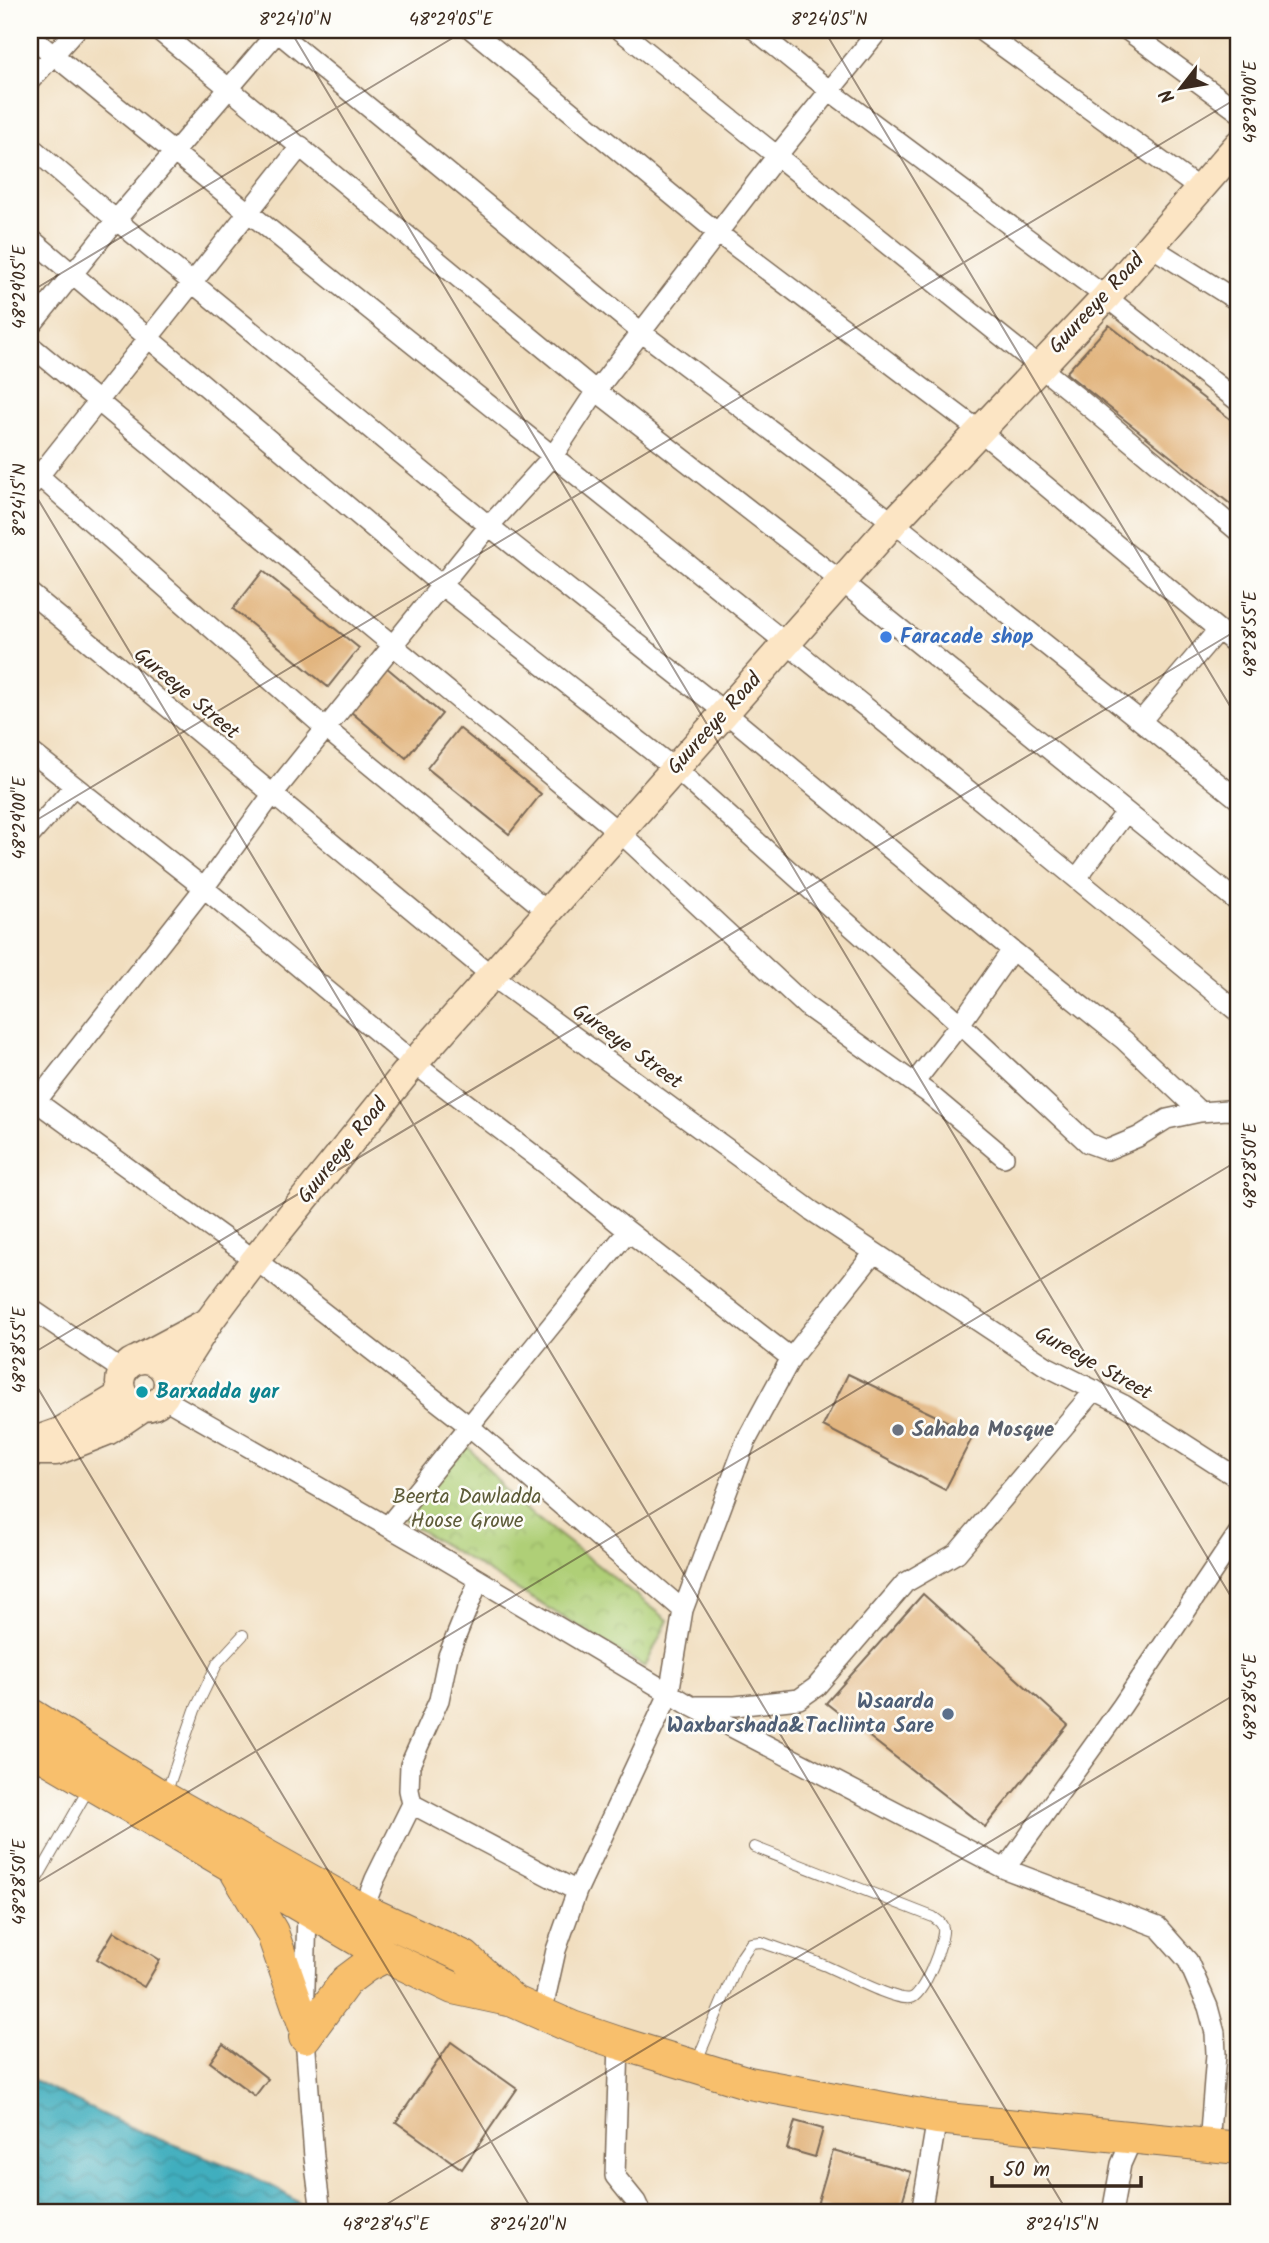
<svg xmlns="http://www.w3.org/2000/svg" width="1269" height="2243" font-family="Kalam,sans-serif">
  <defs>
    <pattern id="park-crowns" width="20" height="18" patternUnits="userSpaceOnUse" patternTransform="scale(1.75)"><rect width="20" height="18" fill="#afcf77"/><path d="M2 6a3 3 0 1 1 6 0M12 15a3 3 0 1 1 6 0" fill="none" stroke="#97b266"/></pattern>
    <pattern id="water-waves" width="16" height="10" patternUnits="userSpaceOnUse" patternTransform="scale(1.75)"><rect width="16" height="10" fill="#40aebe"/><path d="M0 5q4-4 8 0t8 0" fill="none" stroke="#378e9a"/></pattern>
  </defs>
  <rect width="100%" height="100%" fill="#fdfcf7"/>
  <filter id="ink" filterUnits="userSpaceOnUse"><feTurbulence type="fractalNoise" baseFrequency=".0143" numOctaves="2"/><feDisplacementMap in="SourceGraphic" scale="14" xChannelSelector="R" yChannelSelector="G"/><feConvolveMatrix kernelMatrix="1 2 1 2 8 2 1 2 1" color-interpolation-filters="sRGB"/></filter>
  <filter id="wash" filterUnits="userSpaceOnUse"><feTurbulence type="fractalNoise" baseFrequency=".00686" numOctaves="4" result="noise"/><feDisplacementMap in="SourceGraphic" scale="28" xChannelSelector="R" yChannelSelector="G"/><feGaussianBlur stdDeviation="1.57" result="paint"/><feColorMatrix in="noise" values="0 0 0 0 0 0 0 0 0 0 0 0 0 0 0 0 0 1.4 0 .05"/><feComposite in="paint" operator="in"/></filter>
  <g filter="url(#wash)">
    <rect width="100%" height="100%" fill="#f1debf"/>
    <path fill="url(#park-crowns)" stroke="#757c4a" stroke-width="2" d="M468,1446L515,1501L668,1620L645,1667L398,1517Z"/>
    <path fill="url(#water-waves)" stroke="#3e6c6e" stroke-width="2" d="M30,2078C65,2096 101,2115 137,2130C196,2156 262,2171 311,2213H30Z"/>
    <g id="blocks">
      <path fill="#e2b57f" d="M1109,325L1239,426V511L1066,373Z
        M263,571L359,648L328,687L233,609Z
        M386,667L442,714L406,758L350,711Z
        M459,728L541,794L509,834L427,768Z
        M848,1374L974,1434L945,1490L823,1426Z
        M923,1594L1068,1725L985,1827L826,1703Z
        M114,1931L160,1960L144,1987L97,1959Z
        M451,2042L517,2089L462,2169L396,2122Z
        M223,2044L268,2079L255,2096L210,2062Z
        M795,2121L823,2129L815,2157L787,2149Z
        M833,2150L911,2172L899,2213H844L817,2205Z"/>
    </g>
  </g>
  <g filter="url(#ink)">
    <use href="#blocks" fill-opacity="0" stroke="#7b6956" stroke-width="2"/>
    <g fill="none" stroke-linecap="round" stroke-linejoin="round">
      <defs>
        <path id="lane" d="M166,1794L195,1710L218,1662L243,1635
          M30,1891L89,1788
          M696,2063L740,1959L751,1943L761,1942C783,1950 805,1957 826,1966C843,1973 895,2002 911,1998C924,1995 945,1940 943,1928C942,1922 937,1920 933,1917L754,1847"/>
        <path id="street" d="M158,30L596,391L851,589L1239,903
          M275,30L641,332L903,530L1239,800
          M472,30L719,234L981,432L1239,647
          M620,30L1081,400L1239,532
          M755,30L830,91L1106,297L1239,402
          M980,30L1201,190
          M1127,30L1239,112
          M30,36C432,363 841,681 1239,1013
          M30,81L76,30
          M30,146L116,220L489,526L732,718L1012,950L1124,1040L1200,1112
          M30,238L441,585L685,777L960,1024L1088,1143L1107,1150L1138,1137L1167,1119L1200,1112L1227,1110L1239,1112
          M1150,246L1239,302
          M30,327L116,220L279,30
          M30,345L627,839L806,1006L928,1093L1004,1157
          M30,468L325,728L548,912
          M30,487L301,146
          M30,593L492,976L812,1211L1046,1366L1124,1405L1239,1479
          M1141,721L1218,630
          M30,751L204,888L424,1071L552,1169L628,1231L791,1358
          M30,836L74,786
          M1077,878L1126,812
          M914,1083L960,1024L1012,950
          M30,1097L270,1271L469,1426L683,1610
          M36,1102L204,888L272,795L489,526L553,456L596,391L776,157L879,30
          M30,1308L123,1371
          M163,1398L439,1556L691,1706L1005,1869L1158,1927L1188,1961L1208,2007L1215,2033L1216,2054L1209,2146
          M388,1526L628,1231
          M479,1580L448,1656L439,1700L410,1765L409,1790L412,1804L577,1891
          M696,1706H735L799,1699L816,1687L905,1583L957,1553L1095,1390
          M1005,1869L1122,1706L1239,1532
          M310,1905L307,1911L304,2024L314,2157L321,2213
          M363,1910L375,1879L412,1804
          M542,2013L556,1950L577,1891L669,1694L683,1610L746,1441L791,1358L874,1253
          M619,2043L615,2176L636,2202L641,2213
          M921,2213L937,2118
          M1112,2213L1121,2164L1133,2137"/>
        <path id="secondary" d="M120 1383a24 24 0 1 1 48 0a24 24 0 1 1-48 0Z
          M139,1359L208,1322
          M168,1386L210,1320L255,1260L414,1063L893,523L1106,297L1239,144
          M43,1438L60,1432L123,1394
          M30,1451H56L109,1430L143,1407"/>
        <path id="primary" d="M30,1714L164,1798L363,1910L465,1957L512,2000
          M30,1748L386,1956L453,1988L513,2001L572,2027L619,2043L749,2083L937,2118L1239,2148
          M237,1873L272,1932L304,2024
          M305,2037L346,1981L366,1966L386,1956"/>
      </defs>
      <use href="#lane" stroke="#7b6956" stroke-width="12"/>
      <use href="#street" stroke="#7b6956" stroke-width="22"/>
      <use href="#secondary" stroke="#7b6956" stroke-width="31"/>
      <use href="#primary" stroke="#7b6956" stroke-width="34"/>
      <use href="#lane" stroke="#fff" stroke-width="10"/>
      <use href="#street" stroke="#fff" stroke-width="19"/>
      <use href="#secondary" stroke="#fce5c4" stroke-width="28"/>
      <use href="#primary" stroke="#f8bf6c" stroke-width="32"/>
    </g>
  </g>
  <path fill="none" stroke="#3b2a1e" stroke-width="2" stroke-opacity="0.45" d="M290,30L1239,1610M824,30L1239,721M30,292L466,30M30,486L1068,2213M30,824L1239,97M30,1355L1239,629M30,1375L534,2213M30,1887L1239,1160M372,2213L1239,1692"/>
  <circle fill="#3f7fe0" stroke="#fdfcf7" stroke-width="2.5" cx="886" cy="637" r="7"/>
  <circle fill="#0f9aa8" stroke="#fdfcf7" stroke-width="2.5" cx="142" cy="1392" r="7"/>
  <circle fill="#6b7280" stroke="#fdfcf7" stroke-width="2.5" cx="898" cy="1430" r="7"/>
  <circle fill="#5c6f8a" stroke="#fdfcf7" stroke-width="2.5" cx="948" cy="1714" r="7"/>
  <g text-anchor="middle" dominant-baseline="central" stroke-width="5" stroke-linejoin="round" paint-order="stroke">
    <g font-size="21" fill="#3b2a1e" stroke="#fdfcf7">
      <text transform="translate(1097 304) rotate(-47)">Guureeye Road</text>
      <text transform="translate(186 694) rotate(40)">Gureeye Street</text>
      <text transform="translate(715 724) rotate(-48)">Guureeye Road</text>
      <text transform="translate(627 1047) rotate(36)">Gureeye Street</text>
      <text transform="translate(343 1151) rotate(-51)">Guureeye Road</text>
      <text transform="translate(1093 1364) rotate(29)">Gureeye Street</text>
    </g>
    <g font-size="21" font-weight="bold" fill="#366cbe" stroke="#fdfcf7" text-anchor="start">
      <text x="900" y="637">Faracade shop</text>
    </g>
    <g font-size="21" font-weight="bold" fill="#0d838f" stroke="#fdfcf7" text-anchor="start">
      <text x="156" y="1392">Barxadda yar</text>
    </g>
    <g font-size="21" font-weight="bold" fill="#5b616d" stroke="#fdfcf7" text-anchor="start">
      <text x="912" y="1430">Sahaba Mosque</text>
    </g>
    <g font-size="21" fill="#5e5c39" stroke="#fdfcf7">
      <text x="467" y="1497">Beerta Dawladda<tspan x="467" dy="24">Hoose Growe</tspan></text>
    </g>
    <g font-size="21" font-weight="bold" fill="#4e5e75" stroke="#fdfcf7" text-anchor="end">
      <text x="934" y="1702">Wsaarda<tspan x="934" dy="24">Waxbarshada&amp;Tacliinta Sare</tspan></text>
    </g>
  </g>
  <rect width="1269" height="2243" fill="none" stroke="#fdfcf7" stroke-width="77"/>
  <g transform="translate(1181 88) rotate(239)" stroke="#fdfcf7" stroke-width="5" paint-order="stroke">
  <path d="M0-5L12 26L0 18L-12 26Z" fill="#3b2a1e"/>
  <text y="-10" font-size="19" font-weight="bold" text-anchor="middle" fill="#3b2a1e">N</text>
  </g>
  <path d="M992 2176v10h149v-10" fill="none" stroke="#3b2a1e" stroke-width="3.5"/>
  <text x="1003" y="2176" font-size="21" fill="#3b2a1e" stroke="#fdfcf7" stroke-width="5" paint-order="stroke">50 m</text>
  <rect x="38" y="38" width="1192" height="2166" fill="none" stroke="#3b2a1e" stroke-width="2.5"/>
  <g font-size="18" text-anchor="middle" fill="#3b2a1e">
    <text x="295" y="25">8°24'10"N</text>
    <text x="451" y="25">48°29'05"E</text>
    <text x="829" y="25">8°24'05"N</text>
    <text transform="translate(1250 102) rotate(-90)" y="6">48°29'00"E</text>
    <text transform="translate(19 287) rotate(-90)" y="6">48°29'05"E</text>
    <text transform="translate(19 500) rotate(-90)" y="6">8°24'15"N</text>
    <text transform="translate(1250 634) rotate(-90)" y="6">48°28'55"E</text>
    <text transform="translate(19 818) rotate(-90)" y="6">48°29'00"E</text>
    <text transform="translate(1250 1166) rotate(-90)" y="6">48°28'50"E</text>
    <text transform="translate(19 1350) rotate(-90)" y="6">48°28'55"E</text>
    <text transform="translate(1250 1697) rotate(-90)" y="6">48°28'45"E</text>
    <text transform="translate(19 1882) rotate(-90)" y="6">48°28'50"E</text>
    <text x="386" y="2230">48°28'45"E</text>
    <text x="528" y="2230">8°24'20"N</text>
    <text x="1062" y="2230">8°24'15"N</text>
  </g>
</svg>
